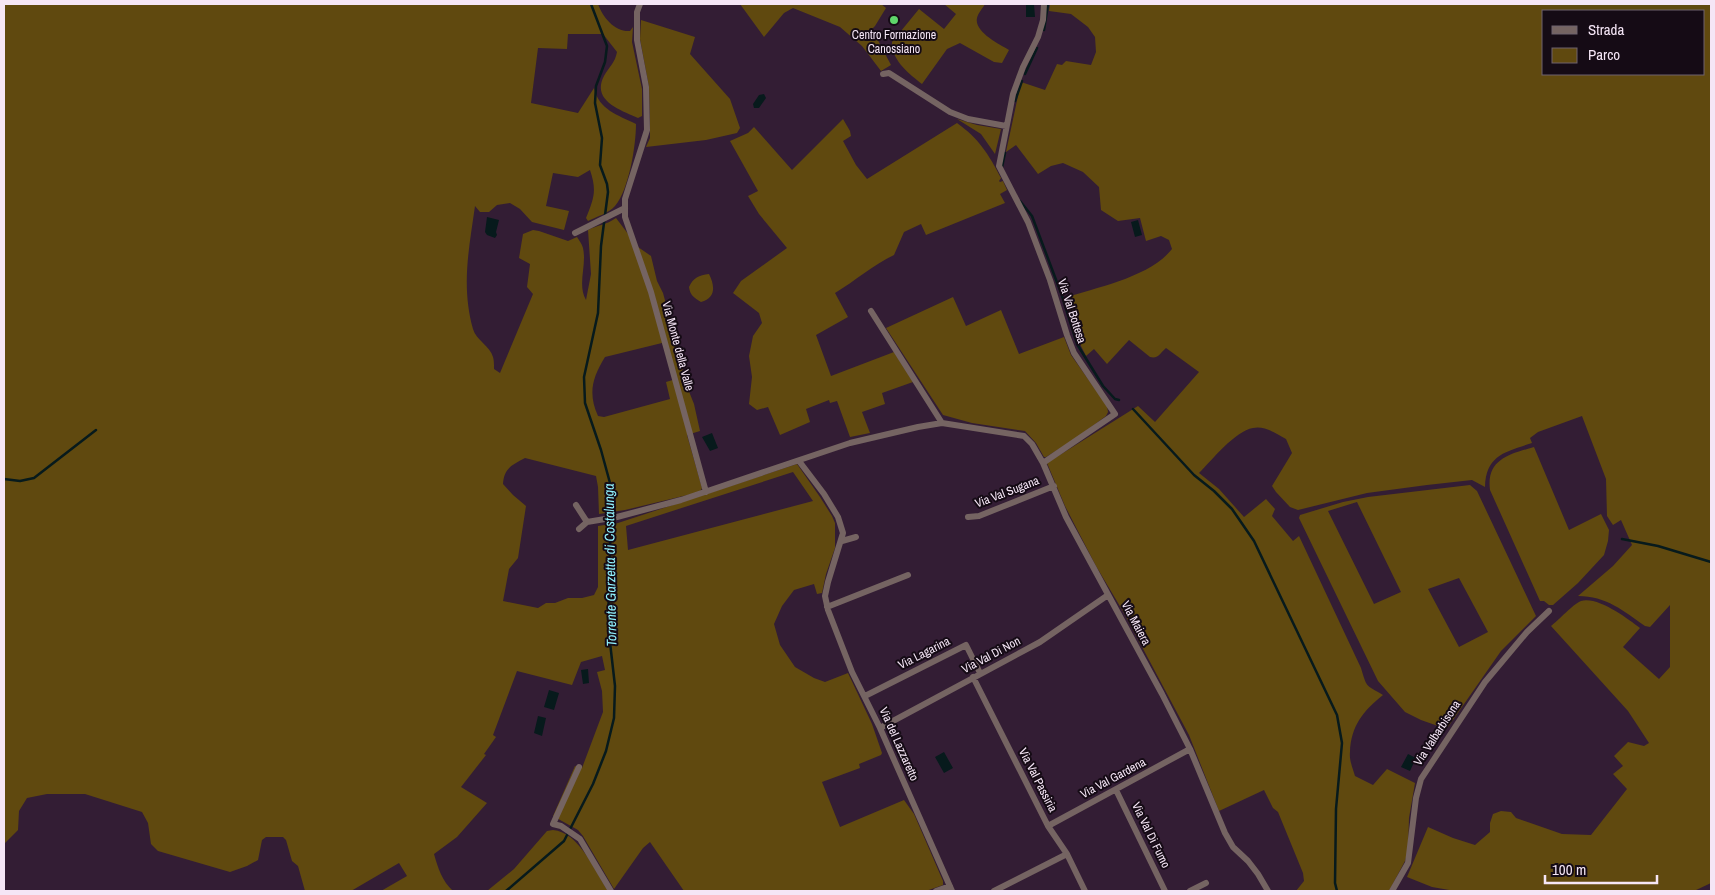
<svg xmlns="http://www.w3.org/2000/svg" width="1715" height="895" font-family="'Archivo Narrow',sans-serif">
  <rect width="100%" height="100%" fill="#331d34"/>
  <path fill="#60490f" fill-rule="evenodd" d="M4,4H598C603,18 615,32 630,31L633,27L632,42L642,89V116L638,118C621,110 591,101 604,76C609,67 615,63 617,52L603,34H568L567,49L538,48L531,103L578,113L594,88C599,110 618,115 636,124C636,145 629,190 615,206C609,213 596,217 588,221L586,218C594,198 597,191 590,170L578,177L553,173L546,206L569,211L564,230L532,222L520,209L510,203L497,205L489,212H480L475,206C469,249 461,286 473,329C476,340 490,346 493,357C494,360 494,365 494,369L500,373L533,294L527,287L530,264L519,258L523,234L533,230L539,231L568,241L577,237C579,240 582,244 583,248C587,266 577,284 586,300L591,274L588,230C598,225 606,225 616,218L638,247L651,256L657,281L663,293L681,359L684,379L694,404L700,431L687,435L702,488L700,492L625,510L599,514L598,487L596,476L525,458C512,465 504,468 503,484L513,495L526,506L518,558L509,569L503,601L538,608L546,603H555L568,598H582L594,595L598,587V526L618,523L797,464L820,497L832,516L835,523V548L826,574L822,593L817,594L814,584L794,590L782,606L774,624L780,645L795,667L814,678L825,682L848,673L872,724L882,753L881,755L859,764L860,768L822,782L840,827L904,800L914,814L943,881V885L926,891H684L650,842L643,848L614,889L583,836L578,830L553,816L575,766L582,768L603,712L602,691L597,672L605,670L602,656L581,662L572,685L517,671L493,735L496,737L484,754L486,755L461,787L487,803L457,837L434,854C438,868 442,881 453,891H381L407,876L399,863L351,891H305L298,866L292,861L286,840L283,837H266L262,840L258,860L247,866L230,872L158,851L151,844L148,823L142,812L85,794H47L27,798L19,811L18,830L4,844ZM662,343L676,379L666,382L670,399L604,417L598,416C588,394 592,378 605,357ZM793,472L813,501L628,550L626,526Z
    M740,4H881L886,8L875,26L872,29L891,65L881,71L862,46L840,27L793,8L784,13L764,37Z
    M944,4H985C983,8 978,13 977,18C974,32 999,44 1009,50L1002,63L994,62L960,43L947,49L922,84C910,75 891,60 892,42L919,9L944,29L956,14Z
    M1050,4H1711V883L1694,891H1455L1432,887L1407,877L1428,827L1453,838L1475,845L1490,832V823L1493,814L1501,811L1511,812L1516,818L1562,834L1591,835L1627,789L1613,774L1623,766L1614,756L1628,742L1644,746L1649,743L1628,711L1551,626C1559,620 1573,604 1581,601C1598,596 1628,619 1640,628L1623,647L1659,679L1670,667V605L1650,627L1645,626C1624,611 1606,596 1578,596L1613,566L1632,545L1621,520L1613,525L1607,516L1606,479L1582,416L1538,432L1530,438L1532,443C1505,452 1486,455 1485,487L1472,480L1427,485L1367,493L1298,510L1290,507L1276,492L1272,486L1292,453L1286,439C1277,434 1264,425 1253,428C1235,431 1212,460 1199,473L1219,489L1244,517L1266,499L1275,509L1272,516L1293,541L1299,536L1361,668C1367,688 1365,684 1383,695C1363,711 1351,726 1350,752C1349,760 1353,769 1355,776L1373,785L1387,769L1415,783L1409,818L1408,851L1405,861L1389,891H1296L1304,881L1303,873L1278,812L1273,808L1264,790L1219,811L1189,735L1124,613L1096,566L1065,506L1047,463L1138,406L1155,422L1199,372L1166,348C1160,353 1159,359 1150,357L1129,340L1107,364L1094,349L1086,356L1075,334L1064,298C1098,287 1150,277 1172,249L1169,240L1161,236L1146,241L1140,218L1118,221L1101,210L1099,187L1083,172L1063,163L1051,166L1038,174L1016,145L1006,152L1021,82L1045,90L1057,64L1062,65L1066,61L1091,65L1096,52L1095,37L1088,27L1071,14L1049,11ZM1544,11H1704V74H1544Z
    M641,20L695,37L690,54L730,99L740,128L737,133L706,140L646,147L650,138V123L649,87L640,39Z
    M843,119L850,131L851,136L843,141L856,165L867,179L957,123C979,139 988,153 1001,178L999,181L1000,182L1003,181L1007,190L1000,194L1005,203L926,235L921,224L904,232L894,255C873,265 855,281 835,293L848,317L816,335L831,376L894,352L913,382L882,393L885,404L862,412L870,433L850,437L837,401L830,403L829,400L806,409L810,422L780,435L768,407L757,410L749,404L752,377L749,356L753,336L762,323L759,313L733,293L741,281L787,248L759,214L748,196L758,191L730,141L748,133L754,127L792,170Z
    M957,119L977,125L1001,129L995,154L981,134Z
    M709,274C715,286 716,298 701,302C694,298 690,295 689,287C693,278 699,275 709,274Z
    M953,297L966,326L1001,310L1019,354L1064,337L1071,355L1107,406L1108,412L1106,416L1075,439L1046,457H1044L1036,443L1025,431L972,423L943,415L886,328Z
    M1534,447L1569,530L1601,514L1609,530L1608,541L1604,555L1578,583L1553,605H1549L1544,601H1540L1490,490C1486,459 1510,454 1534,447Z
    M1470,485L1477,491L1536,616L1501,651L1448,727L1438,726L1421,720L1405,712L1378,681L1299,518L1300,515L1343,502L1368,497ZM1357,502L1401,592L1374,604L1328,511ZM1459,578L1488,632L1459,647L1428,589Z
    M553,830C579,832 595,871 608,891H487L514,869L547,831Z"/>
  <path fill="#071a1c" d="M1026,4H1034L1035,17H1026Z
    M764,94L766,98L759,108H754L753,104L759,95Z
    M487,217L499,220L496,232L497,235L495,238L487,235L485,232Z
    M1138,220L1142,235L1135,237L1131,222Z
    M712,433L718,448L710,451L702,437Z
    M588,669L589,683L583,684L581,670Z
    M549,690L559,693L554,710L544,707Z
    M538,716L546,718L542,736L534,733Z
    M944,752L953,768L944,773L935,757Z
    M1408,754L1416,758L1410,771L1401,767Z"/>
  <g fill="none" stroke-linecap="round" stroke-linejoin="round">
    <path stroke="#071a1c" stroke-width="2.5" d="M1044,30L1048,4
      M1025,74L1037,48
      M1015,101L1022,81
      M1002,167L1005,153
      M1020,201L1032,216L1061,293L1077,344L1103,386L1115,399L1119,400
      M1133,409L1194,475L1214,491L1232,509L1254,541L1337,715L1342,743L1336,809L1335,883L1337,891
      M4,479L20,481L34,478L96,430
      M1622,539L1658,546L1711,562
      M506,891L564,841L593,784L606,751L614,718L615,686L608,625L611,509L610,483L601,450L585,403L584,377L598,313L601,246L608,192L607,184L600,165L602,138L595,103L596,86L605,62L607,46L591,4"/>
    <path stroke="#756462" stroke-width="6" d="M640,4L637,12V40L646,87L647,130L625,199V217L651,292L706,492
      M883,74L889,73L950,112L968,119L1006,126
      M575,233L625,208
      M871,311L942,423
      M799,461L824,494L838,517L843,533L828,582L825,596L828,610L852,672L880,728L952,891
      M1043,463L1115,414L1074,353L1067,335L1050,280L1028,222L999,166L1013,94L1023,67L1038,37L1043,20L1044,4
      M576,505L587,522
      M968,517L979,516L1054,486
      M579,529L587,522L617,517L681,500L850,443L918,427L942,423L1024,436L1032,444L1043,463L1066,517L1162,694L1190,749L1225,833L1233,847L1248,861L1258,874L1268,891
      M842,541L856,537
      M827,607L908,575
      M973,677L1048,826L1067,854L1085,891
      M865,696L966,645L980,673
      M880,728L1040,642L1108,595
      M579,767L553,824L561,826L580,839L611,891
      M1116,790L1165,891
      M1048,826L1190,749
      M936,891L950,886
      M994,891L1067,854
      M1190,891L1206,883
      M1392,891L1408,863L1416,798L1421,779L1485,682L1527,632L1549,611"/>
  </g>
  <circle fill="#5fd56b" stroke="#150b15" stroke-width="2" cx="894" cy="20" r="5"/>
  <g text-anchor="middle" dominant-baseline="central" stroke-width="4" stroke-linejoin="round" paint-order="stroke">
    <g font-size="12" fill="#f5e6f6" stroke="#150b15">
      <text x="894" y="35">Centro Formazione<tspan x="894" dy="14">Canossiano</tspan></text>
    </g>
    <g font-size="12" fill="#f5e6f6" stroke="#150b15">
      <text transform="translate(1072 311) rotate(72)">Via Val Bottesa</text>
      <text transform="translate(678 346) rotate(75)">Via Monte della Valle</text>
      <text transform="translate(1007 492) rotate(-21)">Via Val Sugana</text>
      <text transform="translate(1136 623) rotate(62)">Via Maiera</text>
      <text transform="translate(924 653) rotate(-27)">Via Lagarina</text>
      <text transform="translate(991 655) rotate(-28)">Via Val Di Non</text>
      <text transform="translate(1437 733) rotate(-57)">Via Valbarbisona</text>
      <text transform="translate(899 744) rotate(66)">Via del Lazzaretto</text>
      <text transform="translate(1113 778) rotate(-28)">Via Val Gardena</text>
      <text transform="translate(1038 780) rotate(63)">Via Val Passiria</text>
      <text transform="translate(1151 835) rotate(64)">Via Val Di Fumo</text>
    </g>
    <g font-size="14" font-style="italic" fill="#91f3ff" stroke="#150b15">
      <text transform="translate(610 565) rotate(-91)">Torrente Garzetta di Costalunga</text>
    </g>
  </g>
  <rect width="1715" height="895" fill="none" stroke="#f5e6f6" stroke-width="10"/>
  <rect x="1542" y="10" width="162" height="65" fill="#150b15" stroke="#6f636f"/>
  <rect x="1552" y="26" width="25" height="8" fill="#756462" stroke="#6f636f"/>
  <text x="1588" y="35" font-size="15" fill="#f5e6f6">Strada</text>
  <rect x="1552" y="48" width="25" height="15" fill="#60490f" stroke="#6f636f"/>
  <text x="1588" y="60" font-size="15" fill="#f5e6f6">Parco</text>
  <path d="M1545 875v8h112v-8" fill="none" stroke="#f5e6f6" stroke-width="2.5"/>
  <text x="1552" y="875" font-size="15" fill="#f5e6f6" stroke="#150b15" stroke-width="4" paint-order="stroke">100 m</text>
</svg>
